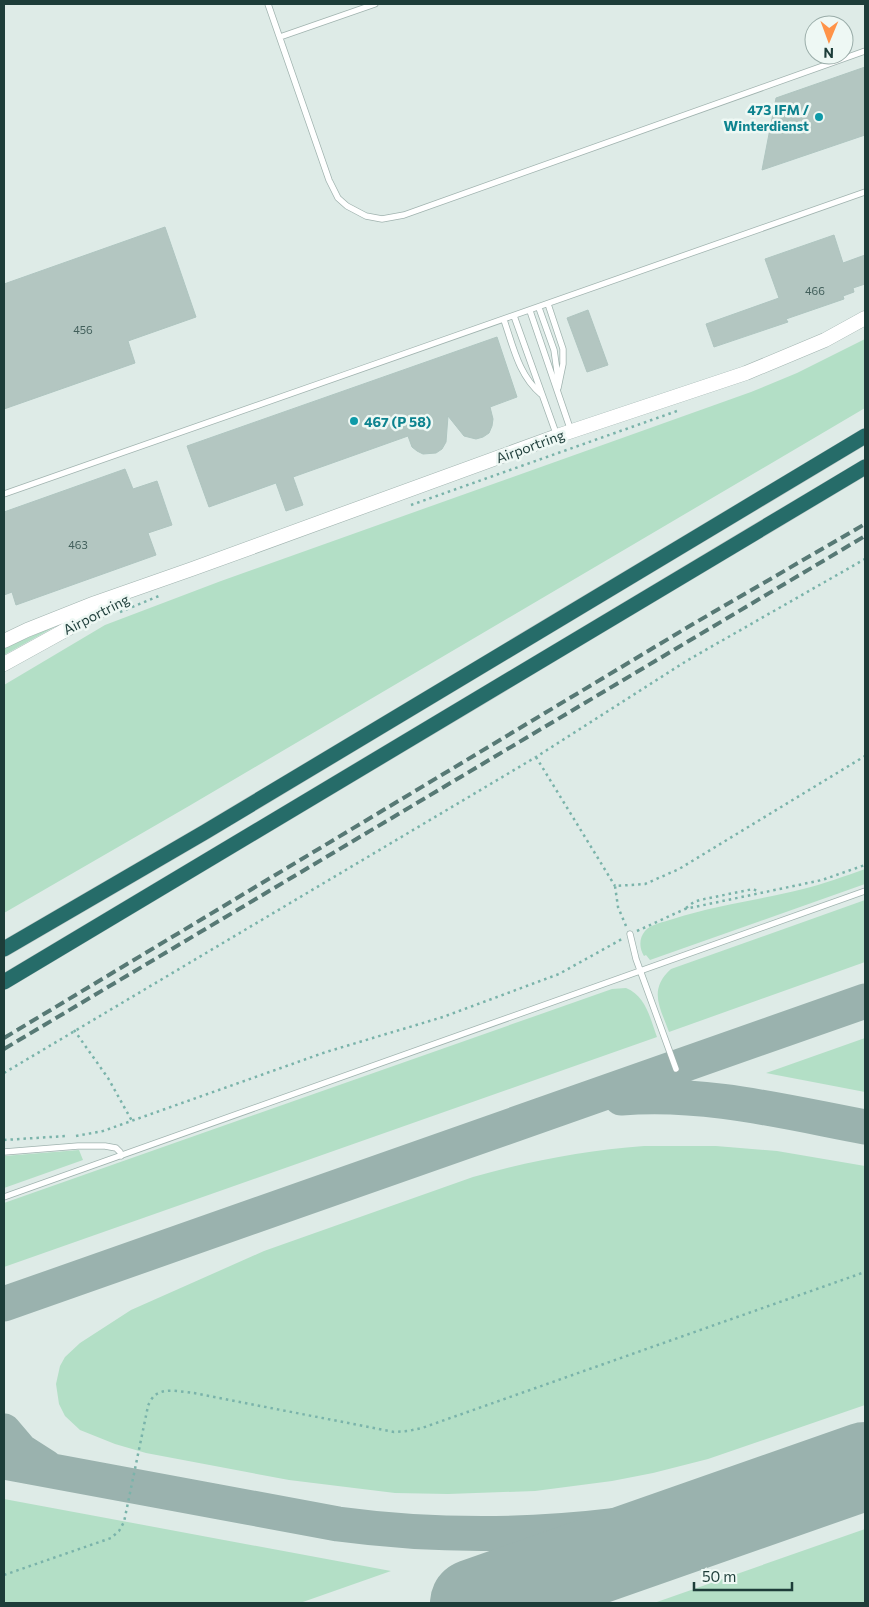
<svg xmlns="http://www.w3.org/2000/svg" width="869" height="1607" font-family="Commissioner,sans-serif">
  <rect width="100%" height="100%" fill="#deebe7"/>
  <path fill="#b3dfc6" d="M865,339V408L189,806L4,913V685L105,625L221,581L751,392L797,373Z
    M60,624L4,655V648Z
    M865,869V884L650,960L646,955L644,956C639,948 639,938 645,931C651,924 664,922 673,919C716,905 760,900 803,889C824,884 845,876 865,869Z
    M865,900V962L669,1032C660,1007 648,990 671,969Z
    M626,988C646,996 650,1018 657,1037L4,1267V1203L612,989Z
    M865,1038V1092L766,1073Z
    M644,1146H716L777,1151L865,1166V1405L708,1459L653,1473L612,1481L535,1491L448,1494L395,1493L289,1480L146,1453L115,1444L80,1430L65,1416L59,1404L56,1384L60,1366L65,1357L80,1343L131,1310L264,1251L473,1177C530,1161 586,1150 644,1146Z
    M79,1150L83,1160L4,1188V1156Z
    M4,1499L391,1571L300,1603H4Z
    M865,1529V1603H654Z"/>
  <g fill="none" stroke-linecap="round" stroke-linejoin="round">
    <path stroke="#9ab2ae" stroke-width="35" d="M621,1098C704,1091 785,1112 865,1127
      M4,1304L865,1001
      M4,1431L21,1451L46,1467
      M4,1462L338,1524C465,1541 591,1535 717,1509C767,1499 817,1481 865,1465"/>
    <path stroke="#9ab2ae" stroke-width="88" d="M474,1603L865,1466"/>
  </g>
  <path fill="#b3c6c1" stroke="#afc5c0" d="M865,67V135L762,170L776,98Z
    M165,227L196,317L128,341L135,363L4,409V284Z
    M834,235L843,263L865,255V284L853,288L854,292L843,296L844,299L786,319L788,322L714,347L706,324L779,298L765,259Z
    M588,310L608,365L587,372L567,318Z
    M497,337L517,397L490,407L493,419L492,426L489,433L483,437L476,439L464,436L448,416L446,442L442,449L436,453L423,454L417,451L412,447L408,436L293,477L303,505L286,511L276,483L209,507L187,446Z
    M125,469L133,489L157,481L172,525L148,533L156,555L16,605L12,592L4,595V512Z"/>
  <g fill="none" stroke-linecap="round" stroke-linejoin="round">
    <defs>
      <path id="service" d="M268,4L329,180L338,198L347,206L366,216L382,219L404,215L865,51
        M280,37L375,4
        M548,304L563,349V364L558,388
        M539,308L554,350L558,378
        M530,311L571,431
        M514,316L557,436
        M504,320C513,346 519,376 541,394
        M4,494C291,393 578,294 865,192
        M630,934L636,959L676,1069
        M4,1152L78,1146H105L116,1148L120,1152L121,1156
        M4,1197L865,891"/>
      <path id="tertiary" d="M4,641L27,630L95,603L192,569L557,436L746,373L825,340L865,318
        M4,664L109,606"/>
      <path id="motorway" d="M4,949L205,832L865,436
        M4,982L865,467"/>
    </defs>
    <use href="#service" stroke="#a0b3af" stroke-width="7"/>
    <use href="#tertiary" stroke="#a0b3af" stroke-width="15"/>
    <use href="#motorway" stroke="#bbc5c4" stroke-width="16"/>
    <path stroke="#7ab3aa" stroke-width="2.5" stroke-dasharray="2.5 4" stroke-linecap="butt" d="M411,505L677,411
      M120,612L159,596
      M536,757L615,886
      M686,908L694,902L700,900L753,889L759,892
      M626,926L618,907L615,886L645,884L679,869L865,756
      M637,931L685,909L822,880L865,865
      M74,1030L108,1078L132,1121
      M4,1073L536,757L688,660L865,559
      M76,1136L103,1131L326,1052L443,1017L559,974L622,939
      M4,1140L66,1136
      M4,1575L111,1538L119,1531L124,1522L148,1406C149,1403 152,1398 154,1396C164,1387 182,1392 194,1393L394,1432L408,1431L422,1428L865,1272"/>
    <use href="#service" stroke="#fff" stroke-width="5.5"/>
    <use href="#tertiary" stroke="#fff" stroke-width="14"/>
    <use href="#motorway" stroke="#266c69" stroke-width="15"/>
    <path stroke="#577975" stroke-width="4" stroke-dasharray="10 5" stroke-linecap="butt" d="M4,1038L693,624L865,524
      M4,1049L865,536"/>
  </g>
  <g fill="#0f9aa8" stroke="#eef8f4" stroke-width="2">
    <circle cx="819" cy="117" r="5"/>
    <circle cx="354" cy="421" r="5"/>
  </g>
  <g text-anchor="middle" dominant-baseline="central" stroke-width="5" stroke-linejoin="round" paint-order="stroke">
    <g font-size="11" fill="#425f5b">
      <text x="815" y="290">466</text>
      <text x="83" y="329">456</text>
      <text x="78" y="544">463</text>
    </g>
    <g font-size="14" font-weight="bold" fill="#0d838f" stroke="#eef8f4" text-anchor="end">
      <text x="809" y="109">473 IFM /<tspan x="809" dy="16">Winterdienst</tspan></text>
      <text x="364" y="421" text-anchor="start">467 (P 58)</text>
    </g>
    <g font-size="14" fill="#1d3d39" stroke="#eef8f4">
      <text transform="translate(530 446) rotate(-20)">Airportring</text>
      <text transform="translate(96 614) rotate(-27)">Airportring</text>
    </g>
  </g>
  <rect width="869" height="1607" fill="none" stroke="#1d3d39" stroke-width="10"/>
  <g transform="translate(829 40) rotate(181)"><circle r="24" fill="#eef8f4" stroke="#9aada9"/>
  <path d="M0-4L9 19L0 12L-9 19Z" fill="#ff9348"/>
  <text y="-8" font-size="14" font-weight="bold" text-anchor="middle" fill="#1d3d39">N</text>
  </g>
  <path d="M694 1582v8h98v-8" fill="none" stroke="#1d3d39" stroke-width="2.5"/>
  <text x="702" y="1582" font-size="15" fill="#1d3d39" stroke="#eef8f4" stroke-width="4" paint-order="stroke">50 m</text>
</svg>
